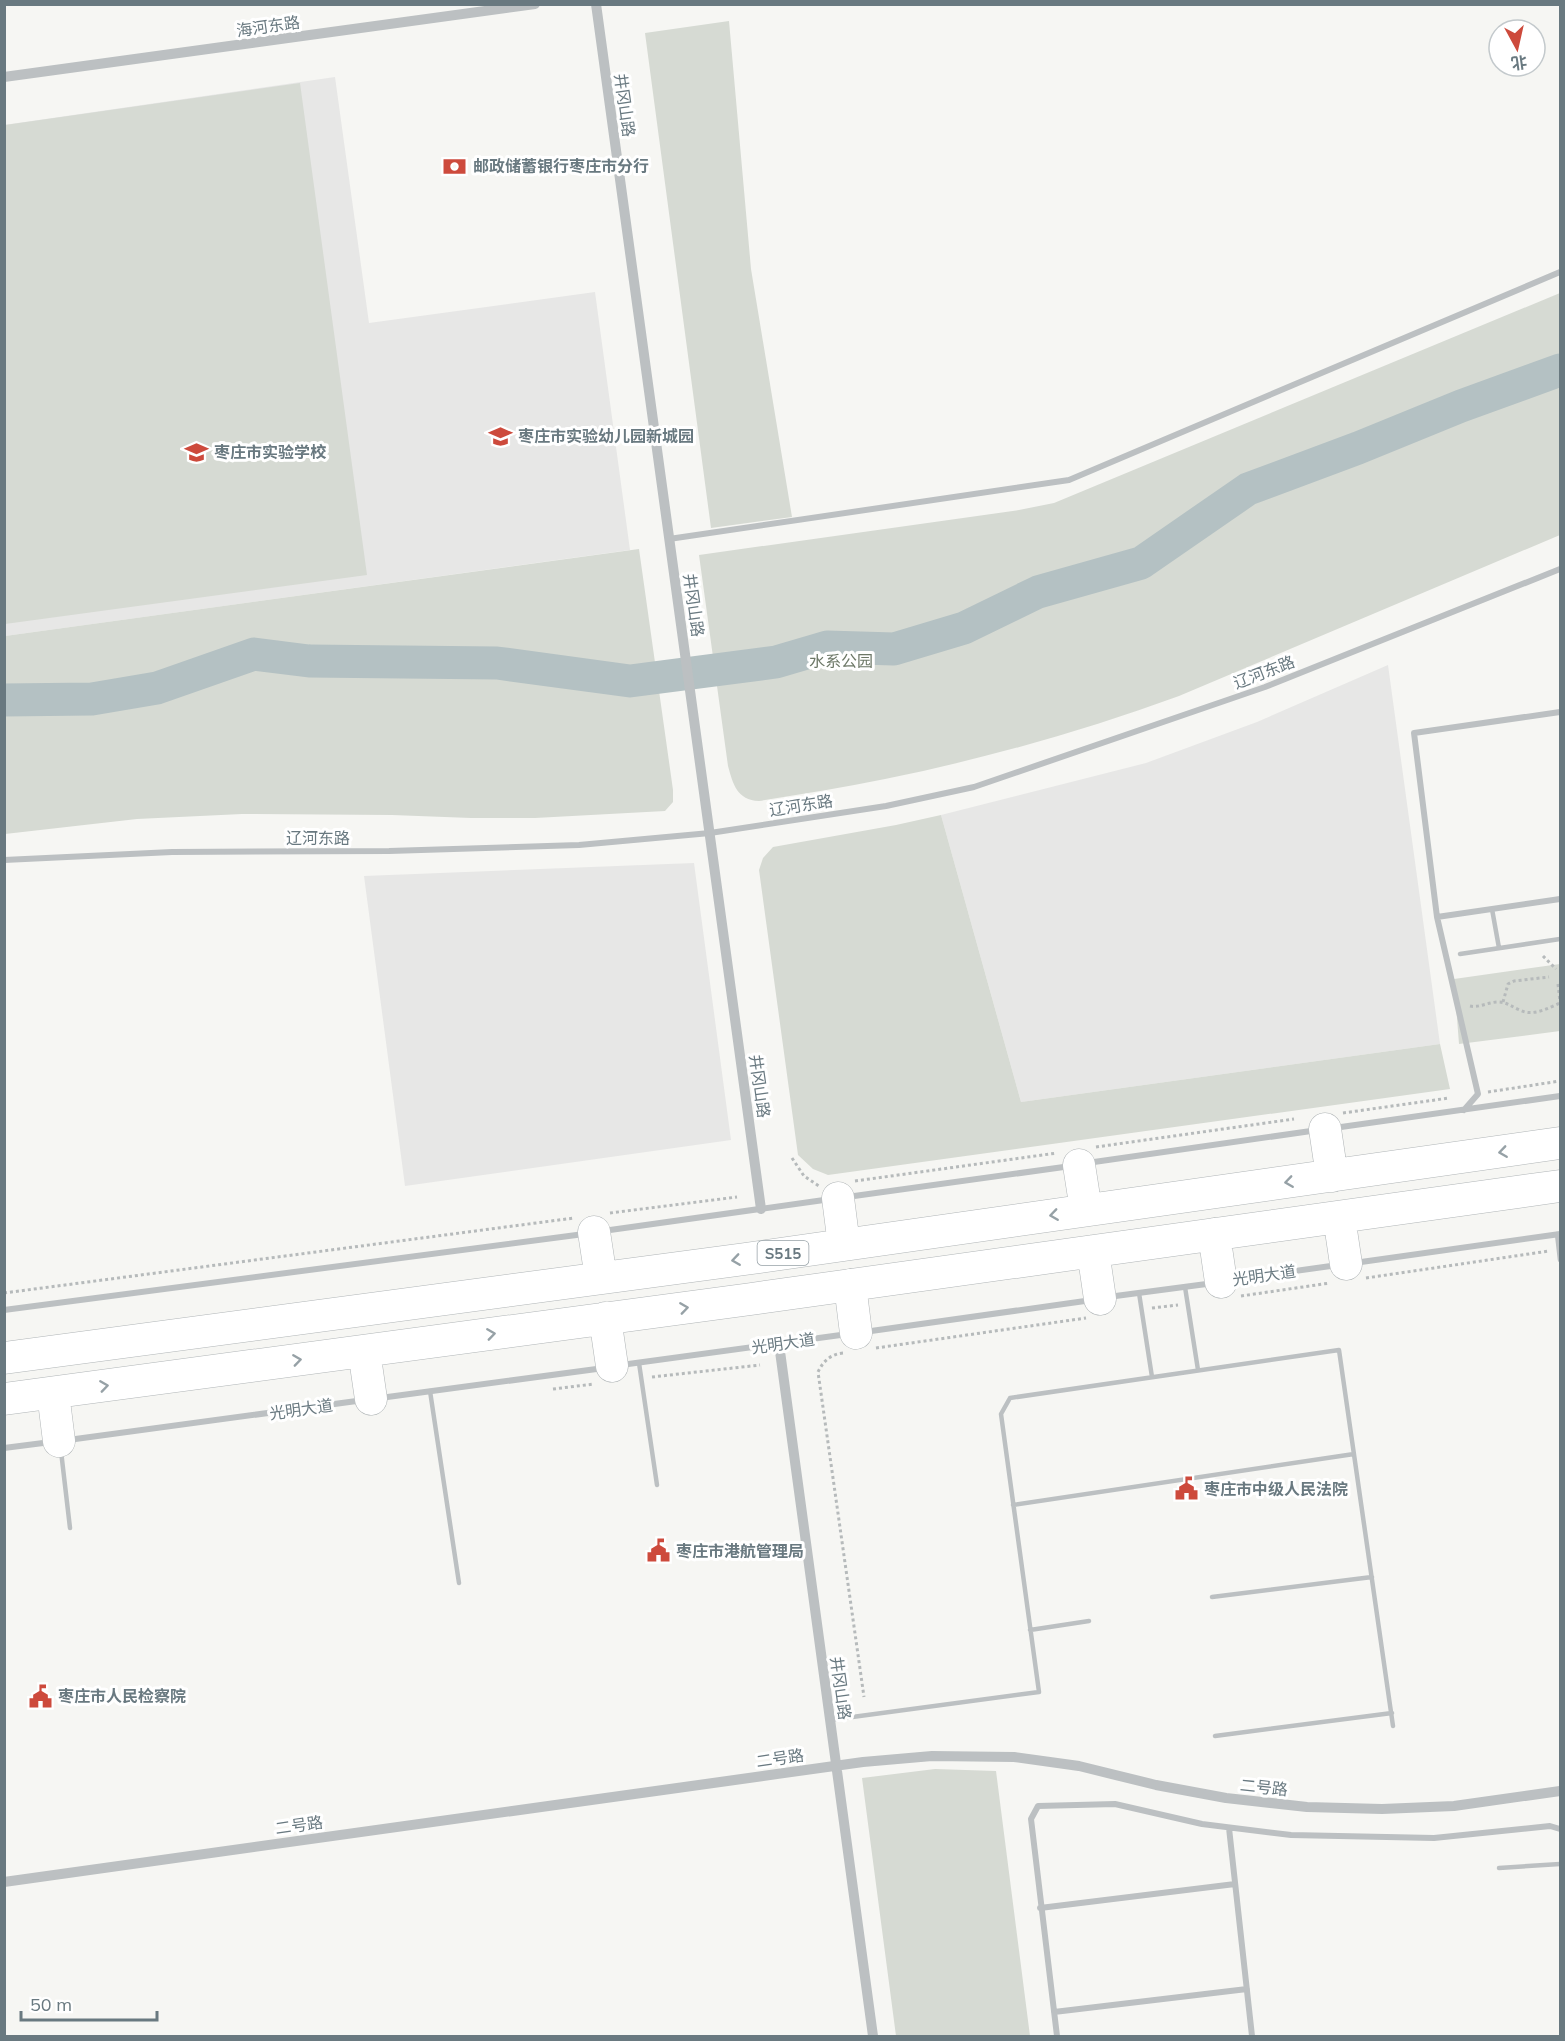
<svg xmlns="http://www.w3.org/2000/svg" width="1565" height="2041" font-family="Mulish,'Noto Sans SC',sans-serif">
  <rect width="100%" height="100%" fill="#f6f6f3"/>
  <path fill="#e7e7e6" d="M335,77L369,323L595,292L630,550L5,636L4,125Z
    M1388,665L1440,1044L1021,1102L941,815L1146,763L1257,722Z
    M694,863L731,1140L405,1186L364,876Z"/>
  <path fill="#d6dad3" d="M729,21L751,269L792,517L711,528L645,33Z
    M300,83L367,575L5,624V125Z
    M1560,293V535L1179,696C1083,731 984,759 885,779C843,788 801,794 759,801C737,800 733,784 728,766L699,555L1019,510L1054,503Z
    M639,549L673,790V802L665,811L535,818H471L392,815L242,814L137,819L5,834V636Z
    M941,815L1021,1102L1440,1044L1450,1089L828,1175L813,1169L798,1155L759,870L763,858L773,847L896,825Z
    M1560,964V1031L1459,1044L1454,979Z
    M935,1769L996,1771L1030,2036H896L862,1778Z"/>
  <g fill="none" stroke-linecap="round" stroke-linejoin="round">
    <path stroke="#b4c1c3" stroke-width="33" d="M4,700L92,699L157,688L254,654L309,661L497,663L630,681L776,662L827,647L894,649L964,628L1038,592L1141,563L1248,489L1358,448L1461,406L1560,370"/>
    <defs>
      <path id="primary" d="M1325,1129L1332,1176
        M1079,1165L1086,1210
        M838,1198L844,1245
        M1339,1217L1346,1264
        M594,1232L601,1278
        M1214,1234L1221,1282
        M1093,1251L1100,1299
        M850,1285L856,1333
        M605,1318L612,1366
        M364,1351L371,1399
        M4,1358L745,1259L1560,1143
        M53,1393L59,1441
        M4,1399L751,1299L1560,1186"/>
    </defs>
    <use href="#primary" stroke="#b0b5b7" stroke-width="33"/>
    <path stroke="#b6babb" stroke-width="3" stroke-dasharray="3 3" stroke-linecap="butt" d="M1543,956L1556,969
      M1558,984L1560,1002
      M1503,1002L1508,984L1514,981L1549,977
      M1470,1006C1479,1008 1488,1002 1498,1002C1507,1002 1512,1007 1520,1010C1532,1017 1549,1008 1560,1003
      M1488,1092L1560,1081
      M1343,1113L1449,1098
      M1096,1147L1294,1119
      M792,1158L804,1176L819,1186
      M855,1181L1057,1153
      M610,1213L737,1197
      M1366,1278L1549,1251
      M4,1293L574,1218
      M1241,1296L1330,1283
      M1152,1308L1178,1305
      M876,1348L1086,1318
      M843,1353C831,1354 823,1361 818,1372L864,1697
      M652,1377L760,1365
      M553,1389L594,1384"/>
    <path stroke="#bcc0c2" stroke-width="4.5" d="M1492,909L1499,948
      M1460,954L1560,939
      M1557,1234L1560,1260
      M1185,1287L1198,1370
      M1139,1293L1152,1377
      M639,1363L657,1485
      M430,1391L459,1583
      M61,1451L70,1528
      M1013,1505L1354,1454
      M1212,1597L1372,1577
      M1030,1630L1089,1621
      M830,1720L1039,1692L1001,1414L1010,1398L1339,1350L1393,1726
      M1215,1736L1392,1713
      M1499,1868L1560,1864"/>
    <path stroke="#bcc0c2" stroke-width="6" d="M669,539L1069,480L1560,272
      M4,860L172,852L389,851L579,845L710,833L886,806L974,787L1265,687L1560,569
      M1437,917L1560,899
      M1464,1110L1478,1094L1437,917L1414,733L1560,712
      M1334,1128L1560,1096
      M1087,1163L1318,1130
      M847,1197L1071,1166
      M603,1231L831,1199
      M1354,1263L1560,1234
      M1230,1280L1338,1265
      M1108,1297L1214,1283
      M4,1310L584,1234
      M864,1332L1092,1300
      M621,1365L848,1334
      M380,1398L604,1368
      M68,1440L364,1400
      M4,1448L51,1442
      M1229,1828L1252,2036
      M1040,1908L1235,1884
      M1054,2012L1247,1989
      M1057,2036L1031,1819L1038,1806L1115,1804L1202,1824L1291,1835L1434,1838L1550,1826L1560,1829"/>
    <path stroke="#bcc0c2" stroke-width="10" d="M596,4L761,1209
      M4,77L535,4
      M779,1344L873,2036
      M4,1882L863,1762L932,1756L1014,1757L1079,1766L1156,1785L1226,1798L1307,1807L1382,1809L1454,1806L1560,1791"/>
    <use href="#primary" stroke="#fff" stroke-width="32"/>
  </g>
  <defs><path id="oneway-chevron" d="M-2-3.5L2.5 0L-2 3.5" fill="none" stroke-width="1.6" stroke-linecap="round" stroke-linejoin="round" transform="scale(1.5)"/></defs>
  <g stroke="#96a1a6">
    <use href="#oneway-chevron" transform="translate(1503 1152) rotate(172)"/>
    <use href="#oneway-chevron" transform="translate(1289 1182) rotate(172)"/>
    <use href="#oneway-chevron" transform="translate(1054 1215) rotate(172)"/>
    <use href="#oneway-chevron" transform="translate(736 1260) rotate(172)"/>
    <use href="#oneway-chevron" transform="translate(684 1308) rotate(-8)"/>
    <use href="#oneway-chevron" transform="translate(491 1334) rotate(-8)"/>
    <use href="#oneway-chevron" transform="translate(297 1360) rotate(-8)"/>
    <use href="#oneway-chevron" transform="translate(104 1386) rotate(-8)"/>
  </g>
  <defs>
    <symbol id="bank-bare" viewBox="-9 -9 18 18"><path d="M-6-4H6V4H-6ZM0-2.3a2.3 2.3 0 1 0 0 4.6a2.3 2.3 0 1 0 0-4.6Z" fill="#cd4a3c" stroke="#fff" stroke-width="2.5" paint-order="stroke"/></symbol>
    <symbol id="school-bare" viewBox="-9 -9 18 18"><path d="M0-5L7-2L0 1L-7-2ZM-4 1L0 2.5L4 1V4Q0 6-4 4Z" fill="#cd4a3c" stroke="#fff" stroke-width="2.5" paint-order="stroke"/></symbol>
    <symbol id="civic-bare" viewBox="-9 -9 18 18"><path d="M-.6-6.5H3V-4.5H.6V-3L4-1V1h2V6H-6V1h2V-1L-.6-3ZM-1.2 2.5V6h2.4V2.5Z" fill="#cd4a3c" stroke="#fff" stroke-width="2.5" paint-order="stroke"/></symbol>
  </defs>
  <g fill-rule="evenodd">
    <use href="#bank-bare" x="438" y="150" width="33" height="33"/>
    <use href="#school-bare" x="484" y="420" width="33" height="33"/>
    <use href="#school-bare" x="180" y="436" width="33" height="33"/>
    <use href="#civic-bare" x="1170" y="1472" width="33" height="33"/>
    <use href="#civic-bare" x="642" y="1534" width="33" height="33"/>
    <use href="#civic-bare" x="24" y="1680" width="33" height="33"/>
  </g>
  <g text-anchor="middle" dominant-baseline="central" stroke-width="6" stroke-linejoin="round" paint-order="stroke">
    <rect fill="#fff" stroke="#96a1a6" stroke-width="1.5" x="757.5" y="1241" width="51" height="24" rx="4.5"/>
    <g font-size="15" font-weight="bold" fill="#697980">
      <text x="783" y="1253">S515</text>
    </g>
    <g font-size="16" fill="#697980" stroke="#fff">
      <text transform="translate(268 26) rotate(-8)">海河东路</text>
      <text transform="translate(625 105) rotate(82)">井冈山路</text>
      <text transform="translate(694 605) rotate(82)">井冈山路</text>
      <text transform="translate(1264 672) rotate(-21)">辽河东路</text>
      <text transform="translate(801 805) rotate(-9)">辽河东路</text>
      <text x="318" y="838">辽河东路</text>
      <text transform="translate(760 1086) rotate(82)">井冈山路</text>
      <text transform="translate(1264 1275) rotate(-8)">光明大道</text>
      <text transform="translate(783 1343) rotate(-8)">光明大道</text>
      <text transform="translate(301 1409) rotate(-8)">光明大道</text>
      <text transform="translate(841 1688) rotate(82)">井冈山路</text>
      <text transform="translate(780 1758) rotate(-8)">二号路</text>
      <text transform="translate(1264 1787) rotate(6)">二号路</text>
      <text transform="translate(299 1825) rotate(-8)">二号路</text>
    </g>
    <g font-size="16" font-weight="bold" fill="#697980" stroke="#fff" text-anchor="start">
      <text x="473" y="166">邮政储蓄银行枣庄市分行</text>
      <text x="518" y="436">枣庄市实验幼儿园新城园</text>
      <text x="214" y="452">枣庄市实验学校</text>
      <text x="1204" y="1489">枣庄市中级人民法院</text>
      <text x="676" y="1551">枣庄市港航管理局</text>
      <text x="58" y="1696">枣庄市人民检察院</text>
    </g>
    <g font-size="16" fill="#6d7867" stroke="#fff">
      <text x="841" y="661">水系公园</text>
    </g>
  </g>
  <rect width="1565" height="2041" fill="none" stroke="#697980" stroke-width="12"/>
  <g transform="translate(1517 48) rotate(172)"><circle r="28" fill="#ffffff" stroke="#c3c9cc" stroke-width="1.5"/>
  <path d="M0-4.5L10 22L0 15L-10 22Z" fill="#cd4a3c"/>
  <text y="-9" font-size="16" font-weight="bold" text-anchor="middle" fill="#697980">北</text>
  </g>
  <path d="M21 2011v9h136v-9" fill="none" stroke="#697980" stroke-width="3"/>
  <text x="30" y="2011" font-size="18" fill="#697980" stroke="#ffffff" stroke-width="4.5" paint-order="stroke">50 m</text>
</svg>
